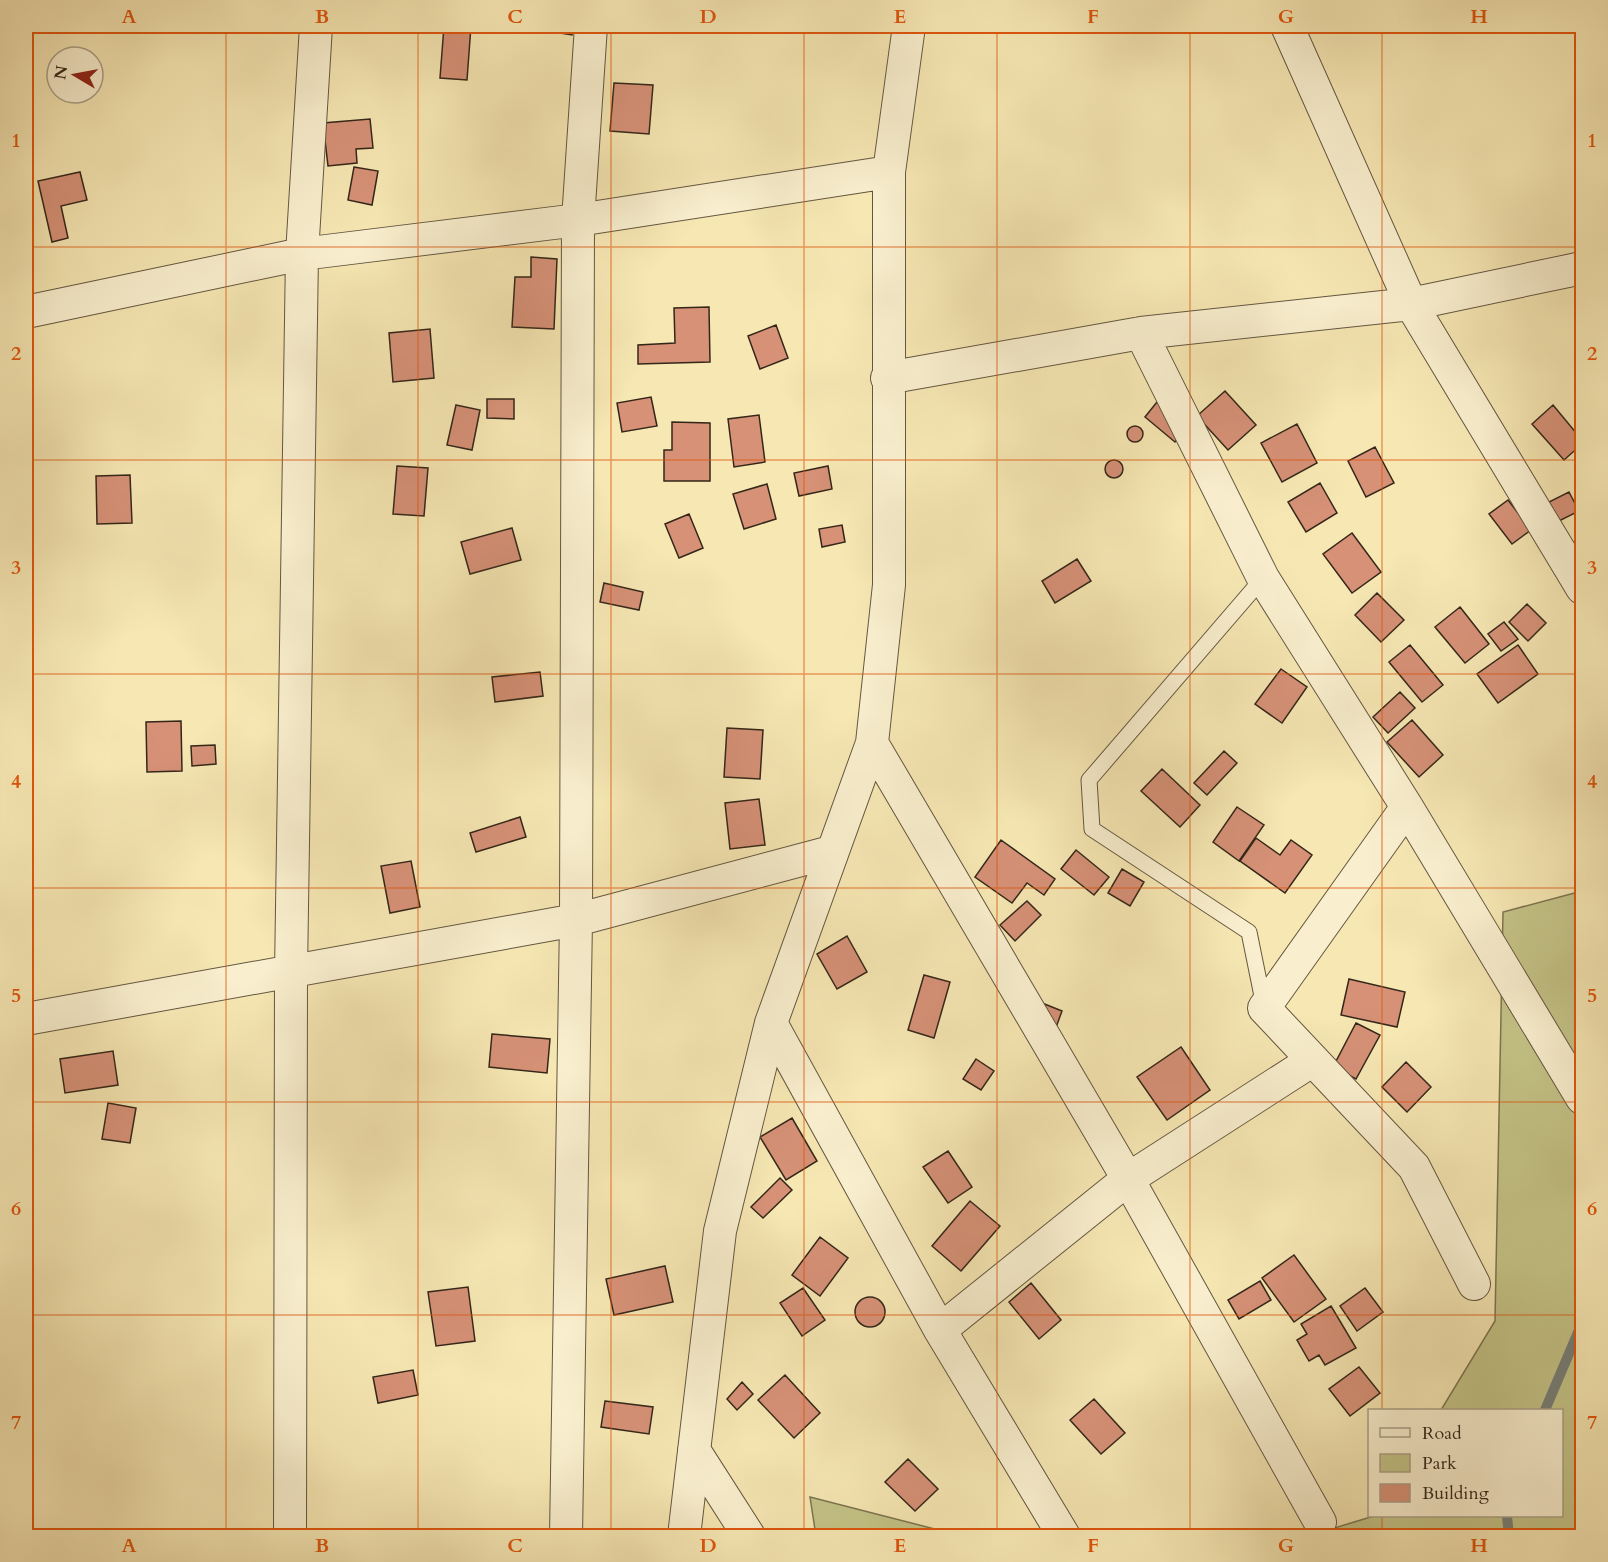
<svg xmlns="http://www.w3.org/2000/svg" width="1608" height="1562" font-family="Cardo,serif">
  <rect width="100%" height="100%" fill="#f6e7b3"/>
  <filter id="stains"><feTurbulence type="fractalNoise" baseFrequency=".00333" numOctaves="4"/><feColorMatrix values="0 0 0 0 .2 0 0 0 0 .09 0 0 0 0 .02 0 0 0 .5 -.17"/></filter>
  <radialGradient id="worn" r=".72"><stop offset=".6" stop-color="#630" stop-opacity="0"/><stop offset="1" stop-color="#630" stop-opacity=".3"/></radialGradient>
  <path fill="#c4c387" stroke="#7c7550" stroke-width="1.5" d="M1582,891V1536H1308L1374,1516H1562V1410H1441L1495,1321L1503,912Z
    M810,1497L962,1536H816Z"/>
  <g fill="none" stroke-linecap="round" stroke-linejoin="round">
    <path stroke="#778079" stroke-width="10" d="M1545,1410L1582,1323
      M1507,1516L1509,1536"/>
  </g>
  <path fill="#d69177" stroke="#342719" stroke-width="1.5" d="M444,26H471L467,80L440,78Z
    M542,26H573L572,35L542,30Z
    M614,83L653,85L649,134L610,131Z
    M370,119L373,148L356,149L357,163L328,166L323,123Z
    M354,167L378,171L372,205L348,200Z
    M80,172L87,200L61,206L68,238L52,242L38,181Z
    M531,257L557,259L554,329L512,327L515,277H531Z
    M709,307L710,362L638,364V345L675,343L674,308Z
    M776,325L788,358L760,369L748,336Z
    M430,329L434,378L393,382L389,333Z
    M1225,391L1256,425L1228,450L1197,416Z
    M1165,392L1195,418L1175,442L1145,417Z
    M651,397L657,426L622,432L617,403Z
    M487,399H514V419L487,418Z
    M456,405L480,410L472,450L447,445Z
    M1553,405L1582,440V444L1564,460L1532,424Z
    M759,415L765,462L734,467L728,419Z
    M672,422L710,423V481H664V450H672Z
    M1297,424L1317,463L1282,482L1261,443Z
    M1127 434a8 8 0 1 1 16 0a8 8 0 1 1-16 0Z
    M1375,447L1394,483L1366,497L1348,461Z
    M1105 469a9 9 0 1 1 18 0a9 9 0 1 1-18 0Z
    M397,466L428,468L424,516L393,514Z
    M828,466L832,489L799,496L794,473Z
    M130,475L132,523L97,524L96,476Z
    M1320,483L1337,513L1306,532L1288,502Z
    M767,484L776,519L744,529L733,494Z
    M1569,492L1579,511L1549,526L1539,507Z
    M1508,500L1531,530L1512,544L1489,514Z
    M689,514L703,548L679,558L665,524Z
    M842,525L845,542L822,547L819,529Z
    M512,528L521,560L470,574L461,542Z
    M1352,533L1381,572L1352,593L1323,554Z
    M1077,559L1091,581L1055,603L1042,581Z
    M604,583L643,592L639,610L600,602Z
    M1377,593L1404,620L1381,642L1355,615Z
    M1527,604L1546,623L1528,641L1509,622Z
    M1460,607L1489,644L1465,663L1435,627Z
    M1504,622L1518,639L1501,651L1488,634Z
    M1410,645L1443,685L1422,702L1389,662Z
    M1518,645L1538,674L1498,703L1477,674Z
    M1281,669L1307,687L1282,723L1255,704Z
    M540,672L543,696L495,702L492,677Z
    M1400,692L1415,708L1388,733L1373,717Z
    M1412,720L1443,755L1419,777L1387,742Z
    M181,721L182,771L147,772L146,722Z
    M727,728L763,730L760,779L724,777Z
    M215,745L216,764L192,766L191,746Z
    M1224,751L1237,763L1207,795L1194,783Z
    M1162,769L1200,805L1180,827L1141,791Z
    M759,799L765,845L730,849L725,803Z
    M1237,807L1264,825L1239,861L1213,842Z
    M520,817L526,837L476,852L470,833Z
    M1256,838L1280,855L1291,840L1312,855L1285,893L1240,861Z
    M1001,840L1055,879L1044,895L1027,883L1012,903L975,877Z
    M1076,850L1109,877L1094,895L1061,869Z
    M411,861L420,907L390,913L381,866Z
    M1122,869L1144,882L1130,906L1108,893Z
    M1027,901L1041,915L1015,941L1000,925Z
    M847,936L867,972L837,989L817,954Z
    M924,975L950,982L934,1038L908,1030Z
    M1349,979L1405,992L1397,1027L1341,1015Z
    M1037,1001L1062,1011L1051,1041Z
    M1356,1023L1380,1035L1356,1079L1333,1067Z
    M492,1034L550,1039L547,1073L489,1067Z
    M1181,1047L1210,1090L1167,1120L1137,1077Z
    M113,1051L118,1085L65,1093L60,1059Z
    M976,1059L994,1071L981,1090L963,1079Z
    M1406,1062L1431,1087L1407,1112L1382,1087Z
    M108,1103L136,1108L130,1143L102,1139Z
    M792,1118L817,1161L786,1180L760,1137Z
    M948,1151L972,1187L948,1203L923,1167Z
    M780,1178L792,1190L763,1218L751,1207Z
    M970,1201L1000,1226L961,1271L932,1246Z
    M820,1237L848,1258L820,1296L792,1275Z
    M1294,1255L1326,1299L1294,1322L1262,1278Z
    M665,1266L673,1302L614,1315L606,1279Z
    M1260,1281L1271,1300L1239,1319L1228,1300Z
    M1031,1283L1061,1320L1039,1339L1009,1302Z
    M468,1287L475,1341L436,1346L428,1292Z
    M803,1288L825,1320L802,1336L780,1303Z
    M1365,1288L1383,1312L1357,1331L1340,1306Z
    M855 1312a15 15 0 1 1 30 0a15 15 0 1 1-30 0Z
    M1331,1306L1356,1348L1325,1365L1319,1355L1309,1361L1297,1340L1307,1334L1301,1324Z
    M1359,1367L1380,1393L1350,1416L1329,1389Z
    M413,1370L418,1395L378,1403L373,1377Z
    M785,1375L820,1413L794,1438L758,1400Z
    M742,1382L753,1394L737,1410L727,1399Z
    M1094,1399L1125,1433L1101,1454L1070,1420Z
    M605,1401L653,1407L649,1434L601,1427Z
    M908,1459L938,1489L915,1511L885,1482Z"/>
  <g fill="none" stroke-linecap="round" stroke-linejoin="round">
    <defs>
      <path id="service" d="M1263,578L1089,780L1092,829L1249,932L1264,1006"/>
      <path id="minor" d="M1287,26L1411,304L1582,588
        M26,312L302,254L578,220L889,172
        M1141,333L1263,578L1407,807L1582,1098
        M887,378L1141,333L1411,304L1582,268
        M872,743L1128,1179L1320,1522
        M1407,807L1264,1008L1414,1167L1474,1284
        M26,1019L576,920L831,852
        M771,1023L940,1330L1064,1536
        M940,1330L1128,1179L1313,1060
        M694,1450L749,1536
        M290,1536L291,973L302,254L316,26
        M566,1536L576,920L578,220L591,26
        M684,1536L720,1231L771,1023L872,743L889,585V172L909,26"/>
    </defs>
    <use href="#service" stroke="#645740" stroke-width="17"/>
    <use href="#minor" stroke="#645740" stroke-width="34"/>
    <use href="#service" stroke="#f9efce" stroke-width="15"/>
    <use href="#minor" stroke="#f9efce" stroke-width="32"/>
  </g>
  <path fill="none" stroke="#df560d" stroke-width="1.5" stroke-opacity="0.55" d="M226,26V1536M418,26V1536M611,26V1536M804,26V1536M997,26V1536M1190,26V1536M1382,26V1410M26,247H1582M26,460H1582M26,674H1582M26,888H1582M26,1102H1582M26,1315H1582M1382,1516V1536"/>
  <rect width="1608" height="1562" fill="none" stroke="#f6e7b3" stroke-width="66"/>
  <rect x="1368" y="1409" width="195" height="108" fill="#f9efce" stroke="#aa9f86" stroke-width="1.5"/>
  <rect x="1380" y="1428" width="30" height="9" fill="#f9efce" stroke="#aa9f86" stroke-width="1.5"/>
  <text x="1422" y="1439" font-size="18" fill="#342719">Road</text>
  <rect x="1380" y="1454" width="30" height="18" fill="#c4c387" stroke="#aa9f86" stroke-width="1.5"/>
  <text x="1422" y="1469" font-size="18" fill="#342719">Park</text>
  <rect x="1380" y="1484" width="30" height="18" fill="#d69177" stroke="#aa9f86" stroke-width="1.5"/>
  <text x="1422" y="1499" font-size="18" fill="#342719">Building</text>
  <g transform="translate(75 75) rotate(280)"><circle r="28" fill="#f9efce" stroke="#aa9f86" stroke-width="1.5"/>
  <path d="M0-4.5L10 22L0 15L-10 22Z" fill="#8f2418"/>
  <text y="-9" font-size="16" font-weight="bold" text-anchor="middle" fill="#342719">N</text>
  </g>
  <rect x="33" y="33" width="1542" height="1496" fill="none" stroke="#df560d" stroke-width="2"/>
  <g font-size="20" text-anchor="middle" font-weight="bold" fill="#df560d">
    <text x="129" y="23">A</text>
    <text x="322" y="23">B</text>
    <text x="515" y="23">C</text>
    <text x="708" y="23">D</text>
    <text x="900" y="23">E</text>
    <text x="1093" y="23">F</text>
    <text x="1286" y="23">G</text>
    <text x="1479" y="23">H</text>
    <text x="16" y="147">1</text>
    <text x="1592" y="147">1</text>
    <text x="16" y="360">2</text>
    <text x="1592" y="360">2</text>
    <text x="16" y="574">3</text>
    <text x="1592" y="574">3</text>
    <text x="16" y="788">4</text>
    <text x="1592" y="788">4</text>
    <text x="16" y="1002">5</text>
    <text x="1592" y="1002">5</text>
    <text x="16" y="1215">6</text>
    <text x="1592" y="1215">6</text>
    <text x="16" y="1429">7</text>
    <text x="1592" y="1429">7</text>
    <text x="129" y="1552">A</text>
    <text x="322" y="1552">B</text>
    <text x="515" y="1552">C</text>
    <text x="708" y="1552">D</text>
    <text x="900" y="1552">E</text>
    <text x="1093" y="1552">F</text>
    <text x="1286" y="1552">G</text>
    <text x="1479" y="1552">H</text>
  </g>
  <rect width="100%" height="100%" filter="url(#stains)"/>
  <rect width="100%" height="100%" fill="url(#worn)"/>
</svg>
